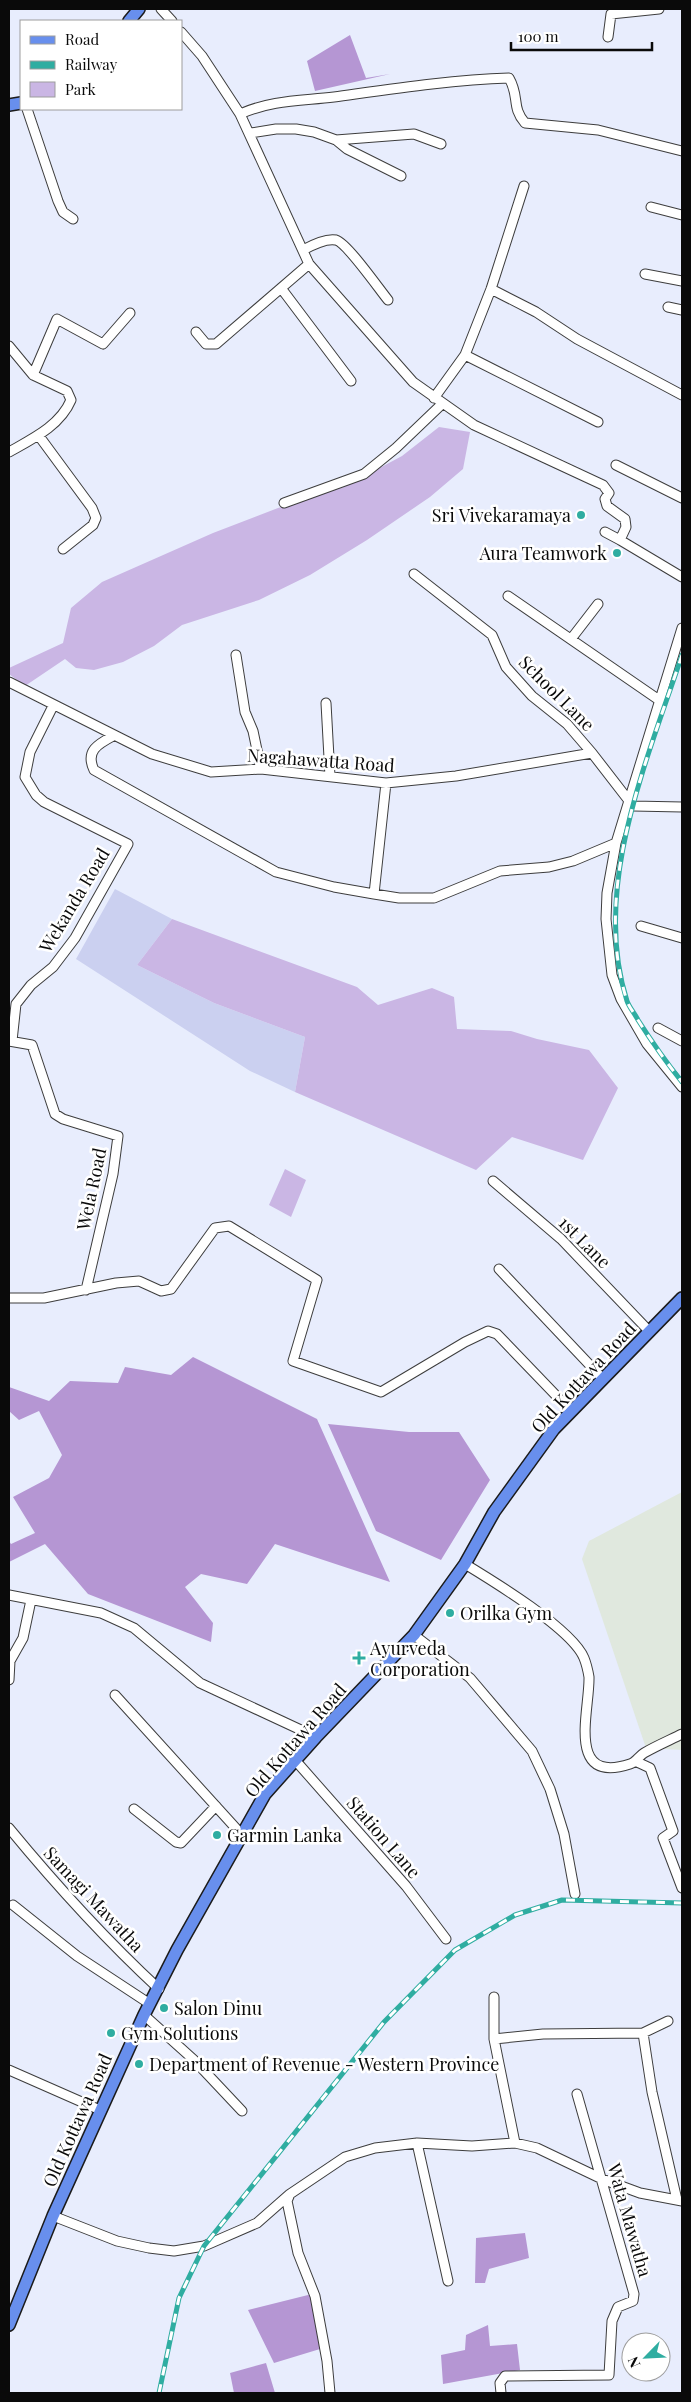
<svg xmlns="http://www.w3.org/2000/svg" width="691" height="2402" font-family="'Playfair Display',serif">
  <rect width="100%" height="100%" fill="#e8edfd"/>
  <path fill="#e0e8de" d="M682,1492V1750L646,1748L582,1559L589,1541Z"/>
  <path fill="#cbd0f0" d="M115,889L172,919L137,965L214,1003L305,1037L295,1092L250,1071L76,959Z"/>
  <path fill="#cab6e4" d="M439,427L470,432L463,469L430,497L367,540L310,575L259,600L182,625L154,646L123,662L94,670L76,668L65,659L25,686L9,674V668L63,643L71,608L102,582L213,533L278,508L344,487L402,456Z
    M172,919L357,987L378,1005L432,988L454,997L457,1029L511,1031L537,1039L589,1050L618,1088L583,1160L512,1137L476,1170L295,1092L305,1037L214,1003L137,965Z
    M285,1169L306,1180L291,1217L269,1205Z"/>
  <path fill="#b596d3" d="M350,35L366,78L390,74L315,91L307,61Z
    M193,1357L317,1419L390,1582L275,1544L247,1584L201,1574L185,1587L213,1623L211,1642L88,1594L45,1544L9,1562V1541L11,1544L35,1533L13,1497L49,1478L62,1455L39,1411L19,1420L9,1411V1387L49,1401L70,1381L118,1383L125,1367L171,1375Z
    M328,1424L409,1432H459L490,1480L441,1560L376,1531Z
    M525,2233L529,2258L489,2269L485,2283H475L476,2238Z
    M312,2294L320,2349L274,2363L248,2310Z
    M488,2325L490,2346L517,2344L520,2370L443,2384L441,2355L465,2350L466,2335Z
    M266,2363L275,2393H234L230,2373Z"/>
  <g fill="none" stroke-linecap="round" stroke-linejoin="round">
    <defs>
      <path id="minor" d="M161,9L172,21
        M181,32L202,56L240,114L309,264L413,382L474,425L603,485L609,493L605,499L607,506L625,519L626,527L620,540L682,577
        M608,37L611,14L659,9
        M27,109L58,201L63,212L73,219
        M240,114C272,100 300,101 334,97C392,89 450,80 509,78C520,97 511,107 525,123L598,130L682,151
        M251,133L276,129H296L314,132L336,140L414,134L441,144
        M336,140L347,149L401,176
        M651,207L682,215
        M303,250C312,245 326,238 336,240C347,243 379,289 388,300
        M645,274L682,281
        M281,288L351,381
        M491,289L536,312L577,339L682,395
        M668,307L682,310
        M196,332L206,344H216L309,264
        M9,346L33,375L67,391L71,400C60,426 32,439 9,452
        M465,355L598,422
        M33,375L57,319L103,344L130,313
        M434,398L465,355L491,289L524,186
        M39,436L92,508L96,518L93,525L63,549
        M616,465L682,498
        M284,503L364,474L396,448L442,404
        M605,532L620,540
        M414,574L492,635L506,667L532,696L567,724L592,753
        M508,596L659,700
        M682,628L616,843L607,893L606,919L612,975L621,999L647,1044L682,1087
        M571,639L598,604
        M236,655L245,712L253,731L261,769
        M9,682L152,754L211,772L261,769L386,783L456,776L592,753L633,806L682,807
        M326,703L330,776
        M113,736C98,744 85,751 94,770L276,872L334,887L374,894
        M386,783L374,894L399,898H434L500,871L549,867L573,861L616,843
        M641,926L682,938
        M658,1028L682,1041
        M9,1041L32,1045L55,1114L63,1119L118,1136L113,1174L86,1290
        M12,1041L16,1004L31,985L53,967L75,938L128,844L44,802L36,795L25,777L30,752L53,706
        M493,1181L561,1239L649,1331
        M499,1269L603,1379
        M9,1298H44L116,1283L139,1281L161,1291L171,1289L215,1228L229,1226L317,1280L293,1361L381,1392L465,1342L488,1331L497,1334L571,1411
        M465,1564C493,1581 572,1629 584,1658C586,1663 588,1671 589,1677C590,1710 565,1785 630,1764C636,1762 639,1756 644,1753C656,1746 670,1740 682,1734
        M9,1595L101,1613L134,1628L200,1683L316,1737
        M414,1635L470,1678L532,1751L550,1789L564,1834L575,1894
        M9,1680L10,1661L23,1638L31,1600
        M115,1695L242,1835
        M295,1760L406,1886L446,1939
        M635,1761L650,1768L673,1831L663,1838L682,1888
        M134,1809L176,1842L181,1843L216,1806
        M9,1828C56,1885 105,1939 159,1989
        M13,1905L77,1956L150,2004
        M494,1997V2039L515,2143
        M144,2015L194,2060L242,2111
        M643,2033L652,2092L677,2200
        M494,2039L543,2034L643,2033L668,2021
        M9,2070L100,2110
        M417,2143L448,2281
        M290,2194L287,2201L298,2253L315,2296L327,2361L330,2393
        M53,2216L117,2241L149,2248L174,2251L204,2246L257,2223L290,2194L345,2157L375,2148L417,2143L472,2146L515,2143L537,2148L602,2179L640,2193L682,2201
        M501,2393L500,2383L505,2376L609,2375L612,2321L618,2307L633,2301L634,2294L577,2094"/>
      <path id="major" d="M129,21L139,9
        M9,105L21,103
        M9,2325L53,2216L144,2015L177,1950L265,1794L316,1737L414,1635L465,1564L494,1512L554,1429L682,1298"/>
    </defs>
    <use href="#minor" stroke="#3d3d3d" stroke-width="11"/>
    <use href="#major" stroke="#1b1b1b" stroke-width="14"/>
    <use href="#minor" stroke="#fff" stroke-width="9"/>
    <use href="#major" stroke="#688fed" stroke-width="11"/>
    <defs>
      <path id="rail" d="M682,655C647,761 591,888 627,1001C629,1007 635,1014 638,1020C652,1042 666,1062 682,1082
        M159,2393L179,2298L204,2246L384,2022L455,1950L515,1915L562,1900L682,1903"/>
    </defs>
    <use href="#rail" stroke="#2fada1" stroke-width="5"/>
    <use href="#rail" stroke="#fff" stroke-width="3" stroke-dasharray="9" stroke-linecap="butt"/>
  </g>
  <g fill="#2fada1" stroke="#fff" stroke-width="2">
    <circle cx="581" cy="515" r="5"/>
    <circle cx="617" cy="553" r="5"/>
    <circle cx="450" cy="1613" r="5"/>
    <path d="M356.5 1650.5h5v5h5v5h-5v5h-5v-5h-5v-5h5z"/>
    <circle cx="217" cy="1835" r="5"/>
    <circle cx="164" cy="2008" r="5"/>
    <circle cx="111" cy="2033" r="5"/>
    <circle cx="139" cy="2064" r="5"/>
  </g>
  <g text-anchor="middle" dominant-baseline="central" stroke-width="5" stroke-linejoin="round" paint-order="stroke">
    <g font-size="18" fill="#0a0a0a" stroke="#fff" text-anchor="start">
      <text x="571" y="515" text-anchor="end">Sri Vivekaramaya</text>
      <text x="607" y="553" text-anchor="end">Aura Teamwork</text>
      <text x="460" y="1613">Orilka Gym</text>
      <text x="370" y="1648">Ayurveda<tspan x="370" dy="21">Corporation</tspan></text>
      <text x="227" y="1835">Garmin Lanka</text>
      <text x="174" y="2008">Salon Dinu</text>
      <text x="121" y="2033">Gym Solutions</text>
      <text x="149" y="2064">Department of Revenue - Western Province</text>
    </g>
    <g font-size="18" fill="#0a0a0a" stroke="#fff">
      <text transform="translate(557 693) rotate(45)">School Lane</text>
      <text transform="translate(321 760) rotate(4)">Nagahawatta Road</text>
      <text transform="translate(74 900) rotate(-59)">Wekanda Road</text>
      <text transform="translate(91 1189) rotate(-78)">Wela Road</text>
      <text transform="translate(585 1242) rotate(45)">1st Lane</text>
      <text transform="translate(583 1377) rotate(-47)">Old Kottawa Road</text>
      <text transform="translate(295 1740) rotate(-49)">Old Kottawa Road</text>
      <text transform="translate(384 1837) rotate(49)">Station Lane</text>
      <text transform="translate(94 1899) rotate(47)">Samagi Mawatha</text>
      <text transform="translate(77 2120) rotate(-66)">Old Kottawa Road</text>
      <text transform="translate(630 2220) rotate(74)">Wata Mawatha</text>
    </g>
  </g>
  <rect width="691" height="2402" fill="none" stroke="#0a0a0a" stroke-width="20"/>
  <rect x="20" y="20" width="162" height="90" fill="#ffffff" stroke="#9d9d9d"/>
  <rect x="30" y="36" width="25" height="8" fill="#688fed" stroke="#9d9d9d"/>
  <text x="65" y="45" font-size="15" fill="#0a0a0a">Road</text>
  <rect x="30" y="61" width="25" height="8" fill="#2fada1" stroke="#9d9d9d"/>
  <text x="65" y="70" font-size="15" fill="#0a0a0a">Railway</text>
  <rect x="30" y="82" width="25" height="15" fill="#cab6e4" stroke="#9d9d9d"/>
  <text x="65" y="95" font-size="15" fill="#0a0a0a">Park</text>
  <g transform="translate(646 2357) rotate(246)"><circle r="24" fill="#ffffff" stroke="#9d9d9d"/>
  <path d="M0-4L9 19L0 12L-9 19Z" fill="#2fada1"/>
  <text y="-8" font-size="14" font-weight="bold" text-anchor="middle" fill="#0a0a0a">N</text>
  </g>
  <path d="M511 42v8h141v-8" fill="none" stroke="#0a0a0a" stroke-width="2.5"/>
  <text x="518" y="42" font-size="15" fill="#0a0a0a" stroke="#ffffff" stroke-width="4" paint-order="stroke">100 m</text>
</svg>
